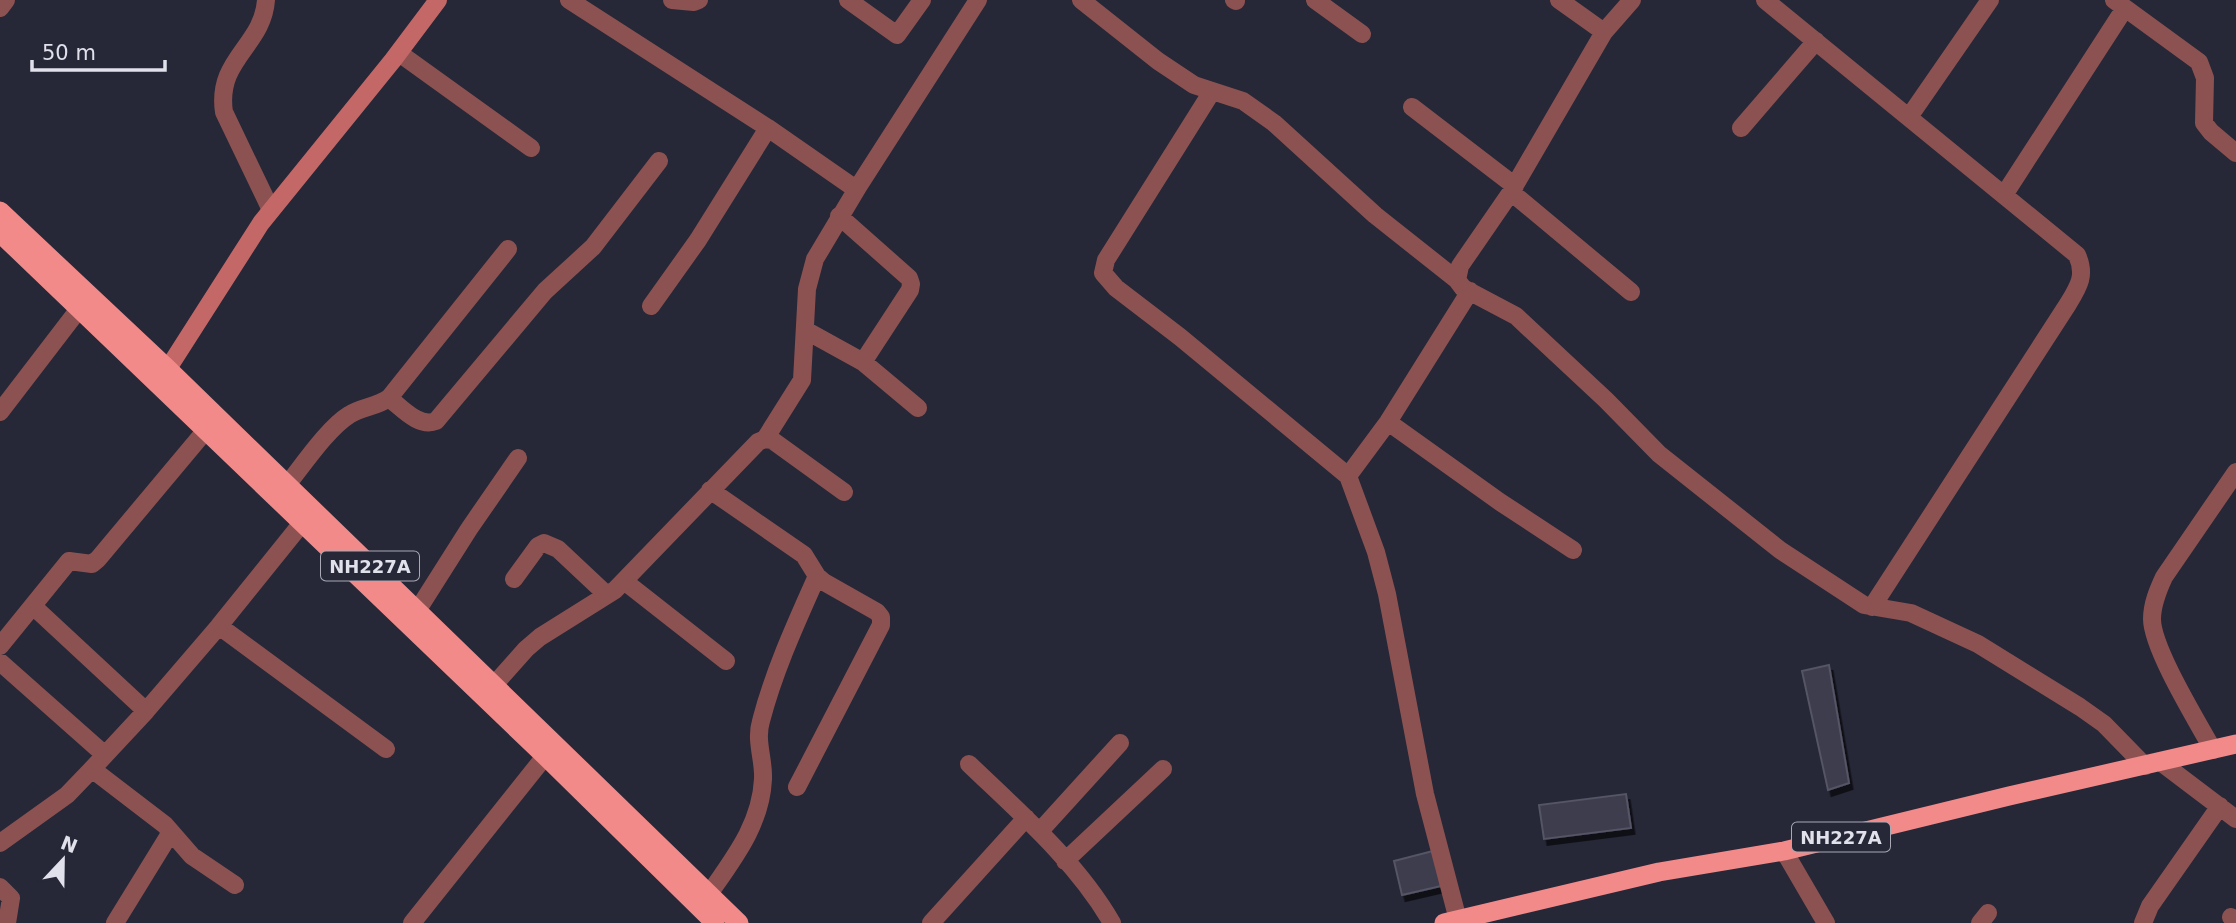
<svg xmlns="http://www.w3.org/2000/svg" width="2236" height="923" font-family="'DejaVu Sans',sans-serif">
  <defs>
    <filter id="shadow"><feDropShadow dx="3.5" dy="6" stdDeviation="0" flood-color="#0009"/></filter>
  </defs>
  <rect width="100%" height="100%" fill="#262737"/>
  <path fill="#3d3d4e" stroke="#545466" stroke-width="2" filter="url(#shadow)" d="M1829,665L1849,783L1828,790L1802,671Z
    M1626,794L1631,828L1544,839L1539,805Z
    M1433,851L1441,886L1402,895L1394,861Z"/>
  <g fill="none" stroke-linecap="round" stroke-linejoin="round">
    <path stroke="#8c5251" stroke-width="18" d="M266,0C263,46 216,59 224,112L271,210
      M569,0L768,128L850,185L858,187L978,0
      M672,0L694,2L699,0
      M848,0L897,35L922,0
      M1081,0L1158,61L1194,85L1243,101L1274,123L1375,215L1457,280
      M1234,0L1236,1
      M1315,0L1362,34
      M1559,0L1604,32
      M1632,0L1604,32L1511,192L1460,266L1457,280L1463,288L1516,316L1606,400L1659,454L1780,550L1864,605L1911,613L1978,644L2080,707L2104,724L2145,766
      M1765,0L2077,255C2086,275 2079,286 2068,304L1872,607
      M2114,0L2199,62L2205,78L2204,123L2211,132L2236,153
      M0,8L6,0
      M399,53L531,148
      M1211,93L1106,260L1103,273L1116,288L1180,337L1348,476L1376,552L1387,594L1425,794L1458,920
      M1412,107L1515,186
      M1909,117L1990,0
      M1741,128L1816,41
      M1511,192L1631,292
      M2004,195L2125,8
      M839,216L909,278L911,284L910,290L863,362
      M651,306L698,240L768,128
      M805,330L863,362L918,408
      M389,398C402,408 419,428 436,421L545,291L593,247L659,161
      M0,412L79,309
      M1388,422L1500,502L1573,550
      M765,439L802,380L807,289L815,259L858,187
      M1348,476L1388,422L1470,291
      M287,485C303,465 328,428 349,415C361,407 376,407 389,398L508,249
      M710,490L804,555L817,576L824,582L877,612L881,617V625L797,787
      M514,579L538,546L544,543L558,549L607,595
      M624,581L726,661
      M34,607L146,711
      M417,611L469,529L518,458
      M219,626L386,749
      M0,646L69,561L92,564L98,559L206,430
      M0,662L105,755
      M494,685L526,649L540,637L615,590L758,442L765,439L772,440L844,492
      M2213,750C2197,721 2152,648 2152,619C2152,604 2158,590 2164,577L2236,472
      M2162,763L2236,819
      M969,764C1019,812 1077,862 1112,923
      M92,769L165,825L192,856L235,885
      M1040,831L1120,743
      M0,843L67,795L92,769L146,711L219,626L302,523
      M1784,851L1826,923
      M1065,861L1163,769
      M0,887L11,898L7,923
      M709,894C734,858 761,824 763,779C764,759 755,741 761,721C774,671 796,623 817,576
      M2231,917L2236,921
      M115,923L171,832
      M412,923L554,745
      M931,923L1026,818
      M1980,923L1988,913
      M2143,923L2150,906L2220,806"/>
    <path stroke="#c46867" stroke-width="18" d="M160,381L261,223L393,60L438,0"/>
    <path stroke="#f18a89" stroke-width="19" d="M0,211L168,369L739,923
      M0,233L545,756L715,923
      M1444,923L1659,872L1784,851L2009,796L2236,744"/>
  </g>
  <g text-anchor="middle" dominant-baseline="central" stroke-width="5" stroke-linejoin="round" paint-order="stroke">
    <g fill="#262737" stroke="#a9a9b6" stroke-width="2">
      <rect x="321" y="551.5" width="98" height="29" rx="5"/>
      <rect x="1792" y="822.5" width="98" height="29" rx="5"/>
    </g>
    <g font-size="18" font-weight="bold" fill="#e1e1ec">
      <text x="370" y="566">NH227A</text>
      <text x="1841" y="837">NH227A</text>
    </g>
  </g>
  <g transform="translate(63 860) rotate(22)" stroke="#262737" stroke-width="5" paint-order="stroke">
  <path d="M0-5L12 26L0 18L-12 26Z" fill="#e1e1ec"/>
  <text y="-10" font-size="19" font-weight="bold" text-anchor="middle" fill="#e1e1ec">N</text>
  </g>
  <path d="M32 60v10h133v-10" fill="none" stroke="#e1e1ec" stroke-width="3.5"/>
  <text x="42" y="60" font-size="21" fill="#e1e1ec" stroke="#262737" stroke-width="5" paint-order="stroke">50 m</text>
</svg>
